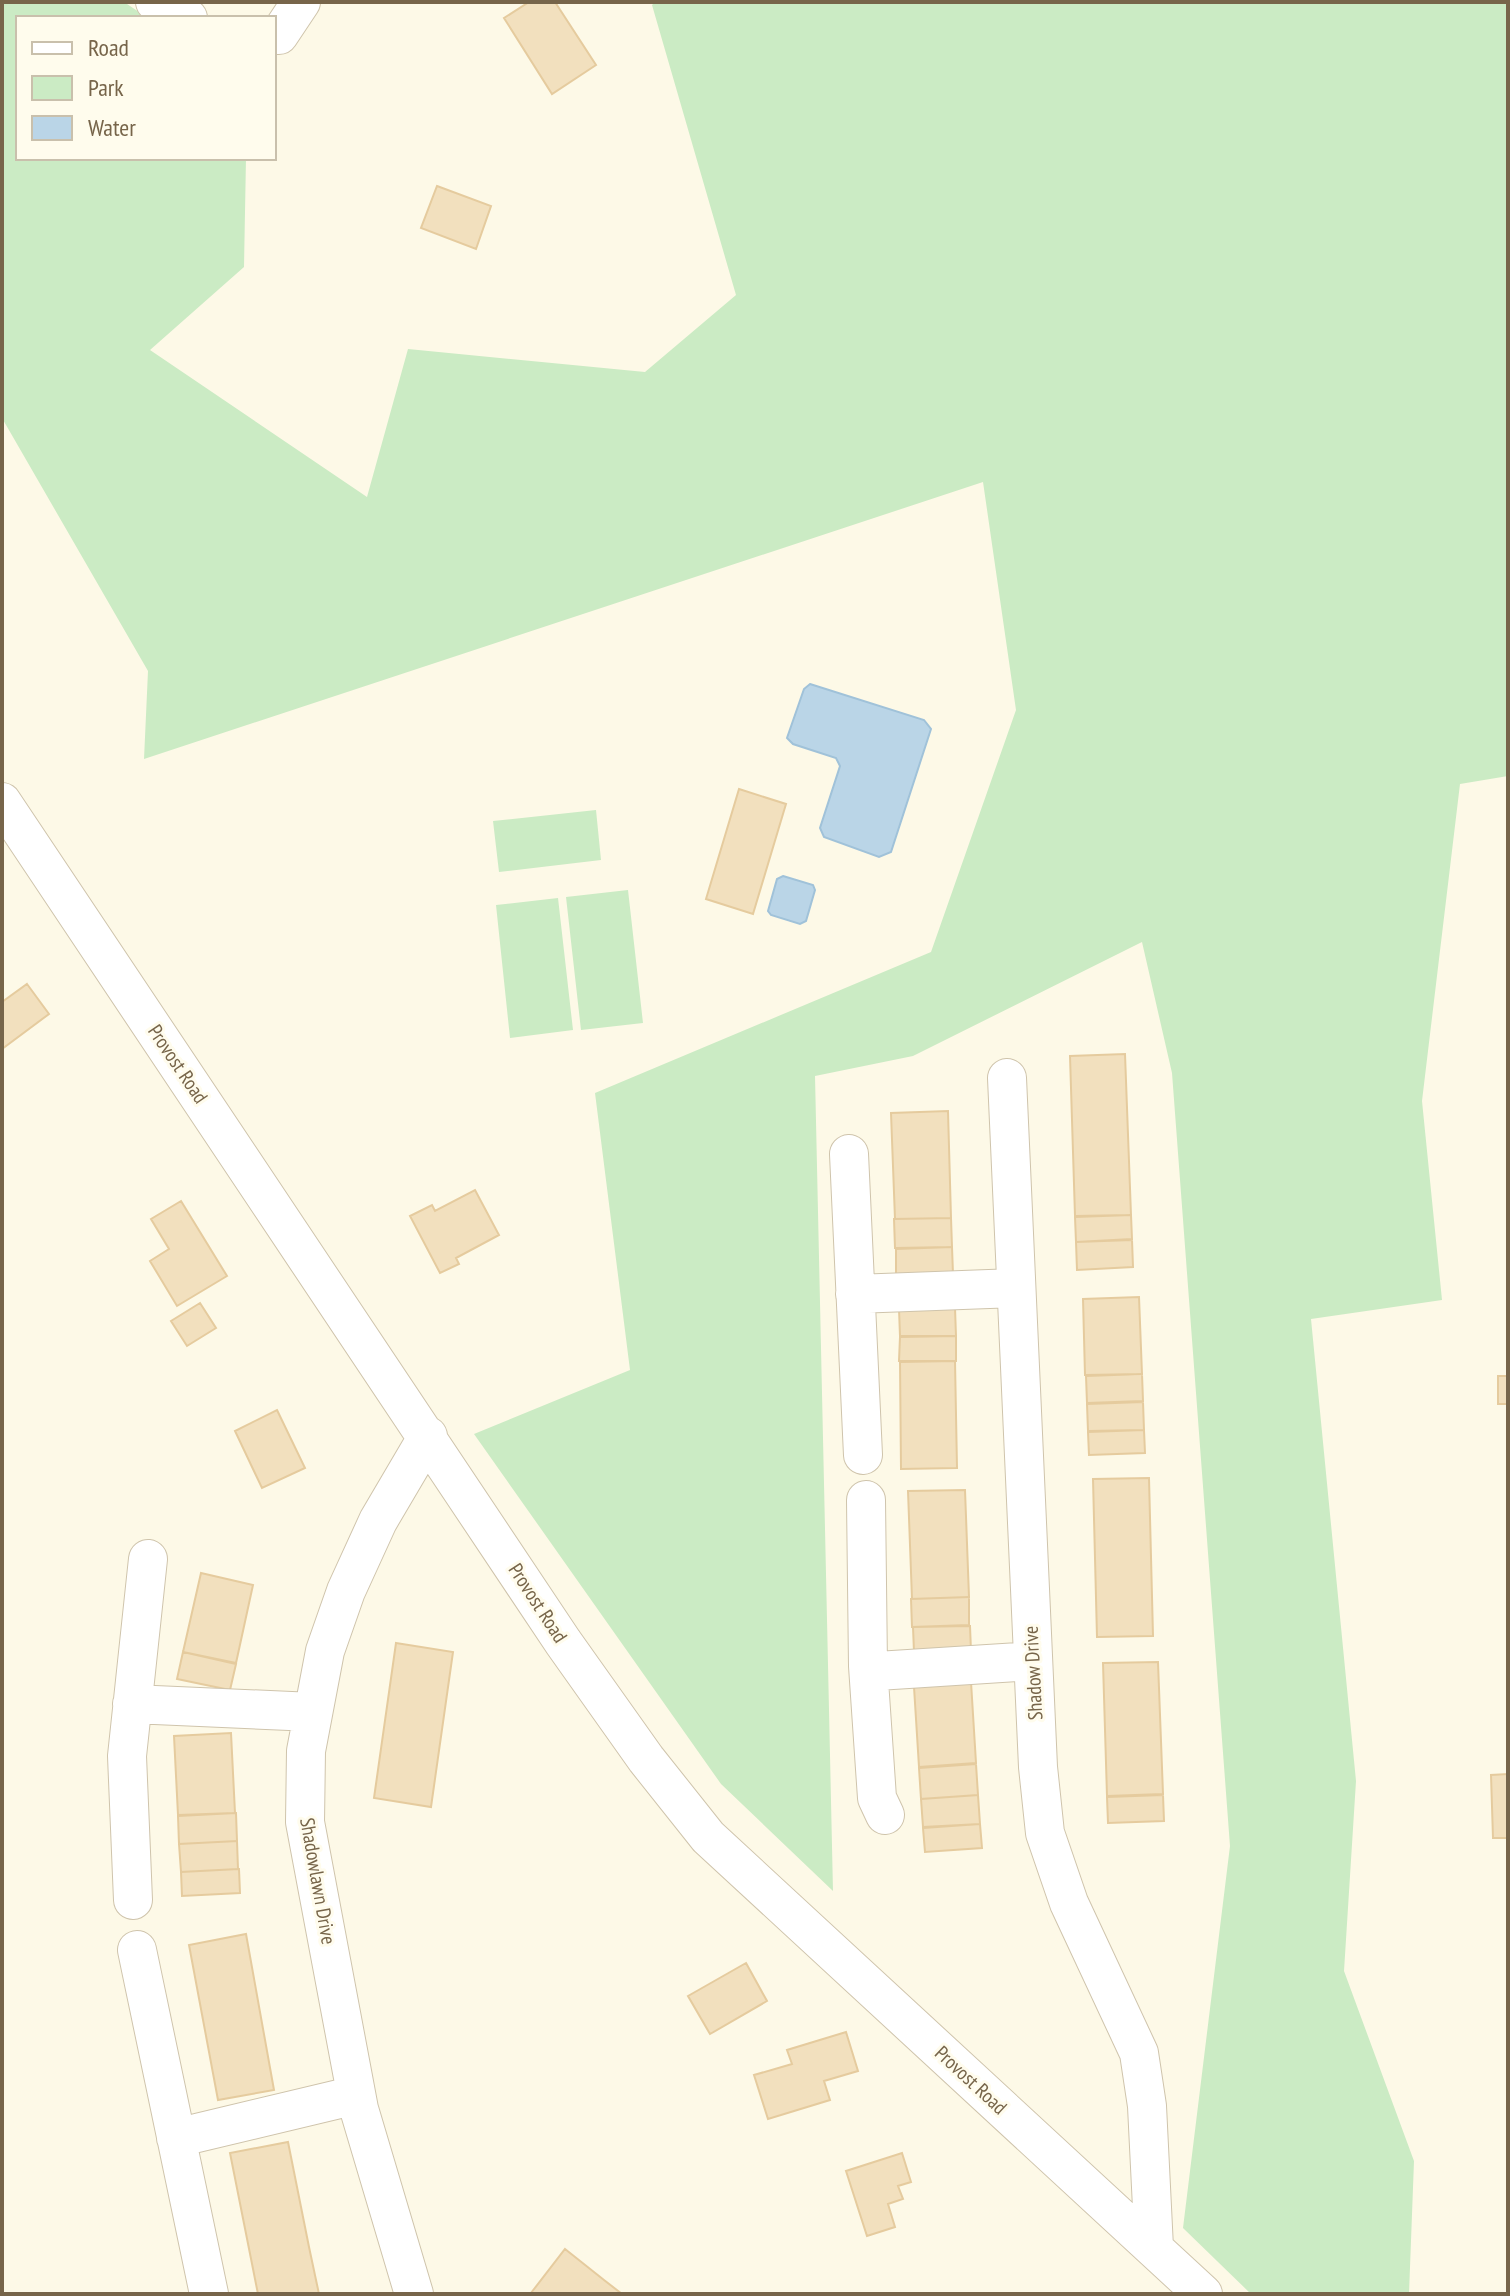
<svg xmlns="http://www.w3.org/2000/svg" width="1510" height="2296" font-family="'PT Sans Narrow',sans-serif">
  <rect width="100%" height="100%" fill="#fdf9e7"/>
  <path fill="#cbebc4" d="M2,2H124L148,18H18V158H246L244,267L150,350L367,497L408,349L645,372L736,295L652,5L655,2H1508V776L1460,784L1422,1101L1442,1300L1311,1319L1356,1781L1344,1971L1414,2161L1409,2294H1251L1183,2228L1230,1846L1172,1073L1142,942L913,1056L815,1076L833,1891L721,1784L474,1434L630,1370L595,1093L931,952L1016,710L983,482L144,759L148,671L2,418Z
    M596,810L601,860L499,872L493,821Z
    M628,890L643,1023L581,1030L566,897Z
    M558,898L573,1030L510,1038L496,905Z"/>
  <path fill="#bad5e7" stroke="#a0c2d9" stroke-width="2" d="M810,684L924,720L931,729L891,852L879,857L824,837L820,828L840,766L836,758L793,744L787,738L804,689Z
    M783,876L813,885L815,890L806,921L800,924L771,915L768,911L777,879Z"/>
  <path fill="#f2e0be" stroke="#e5cb9e" stroke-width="2" d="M529,2H555L596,65L552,94L504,18Z
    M437,186L491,206L476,249L421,228Z
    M739,789L786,804L753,914L706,899Z
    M27,984L49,1014L2,1049V1002Z
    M1125,1054L1131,1215L1075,1216L1070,1056Z
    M948,1111L951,1218L895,1219L891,1113Z
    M475,1190L499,1235L456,1258L459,1264L440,1273L410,1216L432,1205L435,1211Z
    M181,1201L227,1276L177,1306L150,1261L169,1249L151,1219Z
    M1131,1215L1132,1239L1076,1242L1075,1217Z
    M951,1218L952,1247L895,1248L894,1219Z
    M1132,1240L1133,1267L1077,1270L1076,1242Z
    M952,1247L953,1274L896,1276V1249Z
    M1139,1297L1142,1374L1085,1375L1083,1299Z
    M200,1303L216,1328L187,1346L171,1321Z
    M955,1308L956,1336H900L899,1309Z
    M956,1336V1361H899L900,1337Z
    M955,1361L957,1468L901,1469L900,1362Z
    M1142,1374L1143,1401L1087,1403L1086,1376Z
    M1498,1376H1508V1404H1498Z
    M1143,1402L1144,1430L1088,1431L1087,1404Z
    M277,1410L305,1468L262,1488L235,1431Z
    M1144,1430L1145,1453L1089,1455L1088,1432Z
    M1149,1478L1153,1636L1097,1637L1093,1479Z
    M965,1490L969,1597L912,1599L908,1491Z
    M201,1573L253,1585L236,1663L183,1652Z
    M969,1597V1625L912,1627L911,1599Z
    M970,1626L971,1651L914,1652L913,1627Z
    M396,1643L453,1652L431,1807L374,1798Z
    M183,1652L236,1664L230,1690L177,1679Z
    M1158,1662L1163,1794L1107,1796L1103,1663Z
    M971,1682L976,1763L919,1767L914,1687Z
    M231,1733L235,1813L178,1815L174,1736Z
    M976,1764L978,1795L921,1799L919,1768Z
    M1508,1774V1838H1493L1491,1775Z
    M978,1795L980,1824L923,1827L921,1799Z
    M1163,1795L1164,1821L1108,1823L1107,1797Z
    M236,1813L237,1841L179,1844L178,1816Z
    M980,1824L982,1848L925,1852L923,1828Z
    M237,1841L238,1869L181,1872L179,1844Z
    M239,1869L240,1893L182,1896L181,1872Z
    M246,1934L274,2090L218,2100L189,1945Z
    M746,1963L767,2001L710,2034L688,1996Z
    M846,2032L858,2071L824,2081L830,2100L768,2119L754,2075L792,2064L787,2050Z
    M288,2142L309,2247L319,2294H258L230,2153Z
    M902,2153L911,2182L898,2186L903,2199L888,2204L895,2227L867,2236L846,2171Z
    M565,2249L604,2280L622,2294L531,2293Z"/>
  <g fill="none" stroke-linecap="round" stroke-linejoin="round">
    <defs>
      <path id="minor" d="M155,2L188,18
        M274,35H279L301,2
        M2,802L563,1642L646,1759L708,1837L1203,2294
        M1007,1078L1038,1767L1045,1833L1069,1903L1139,2053L1147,2106L1154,2248
        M849,1154L863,1455
        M855,1294L1016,1288
        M866,1500L868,1666L877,1671L1033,1661
        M868,1666L877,1798L885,1815
        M132,1704L313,1712
        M133,1900L127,1756L148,1559
        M137,1950L209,2294
        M176,2138L356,2095
        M414,2294L359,2109L305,1822L306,1751L325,1651L346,1591L378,1521L428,1436"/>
    </defs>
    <use href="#minor" stroke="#cfc4ac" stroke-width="40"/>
    <use href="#minor" stroke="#fff" stroke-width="38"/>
  </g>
  <g text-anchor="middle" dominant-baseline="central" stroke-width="6" stroke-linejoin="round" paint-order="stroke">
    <g font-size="20" fill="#77654a" stroke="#fffced">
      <text transform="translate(178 1064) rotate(56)">Provost Road</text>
      <text transform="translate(538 1603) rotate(57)">Provost Road</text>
      <text transform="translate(1033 1673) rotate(-93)">Shadow Drive</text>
      <text transform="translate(318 1881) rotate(80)">Shadowlawn Drive</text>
      <text transform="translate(971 2080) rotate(43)">Provost Road</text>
    </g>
  </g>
  <rect width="1510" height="2296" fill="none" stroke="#77654a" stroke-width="8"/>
  <rect x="16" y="16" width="260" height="144" fill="#fffced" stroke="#c9c0ac" stroke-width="2"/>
  <rect x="32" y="42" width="40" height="12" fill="#ffffff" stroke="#c9c0ac" stroke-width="2"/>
  <text x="88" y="56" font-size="24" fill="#77654a">Road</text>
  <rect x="32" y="76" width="40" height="24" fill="#cbebc4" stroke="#c9c0ac" stroke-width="2"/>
  <text x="88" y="96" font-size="24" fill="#77654a">Park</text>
  <rect x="32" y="116" width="40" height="24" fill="#bad5e7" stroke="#c9c0ac" stroke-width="2"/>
  <text x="88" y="136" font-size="24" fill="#77654a">Water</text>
</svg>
